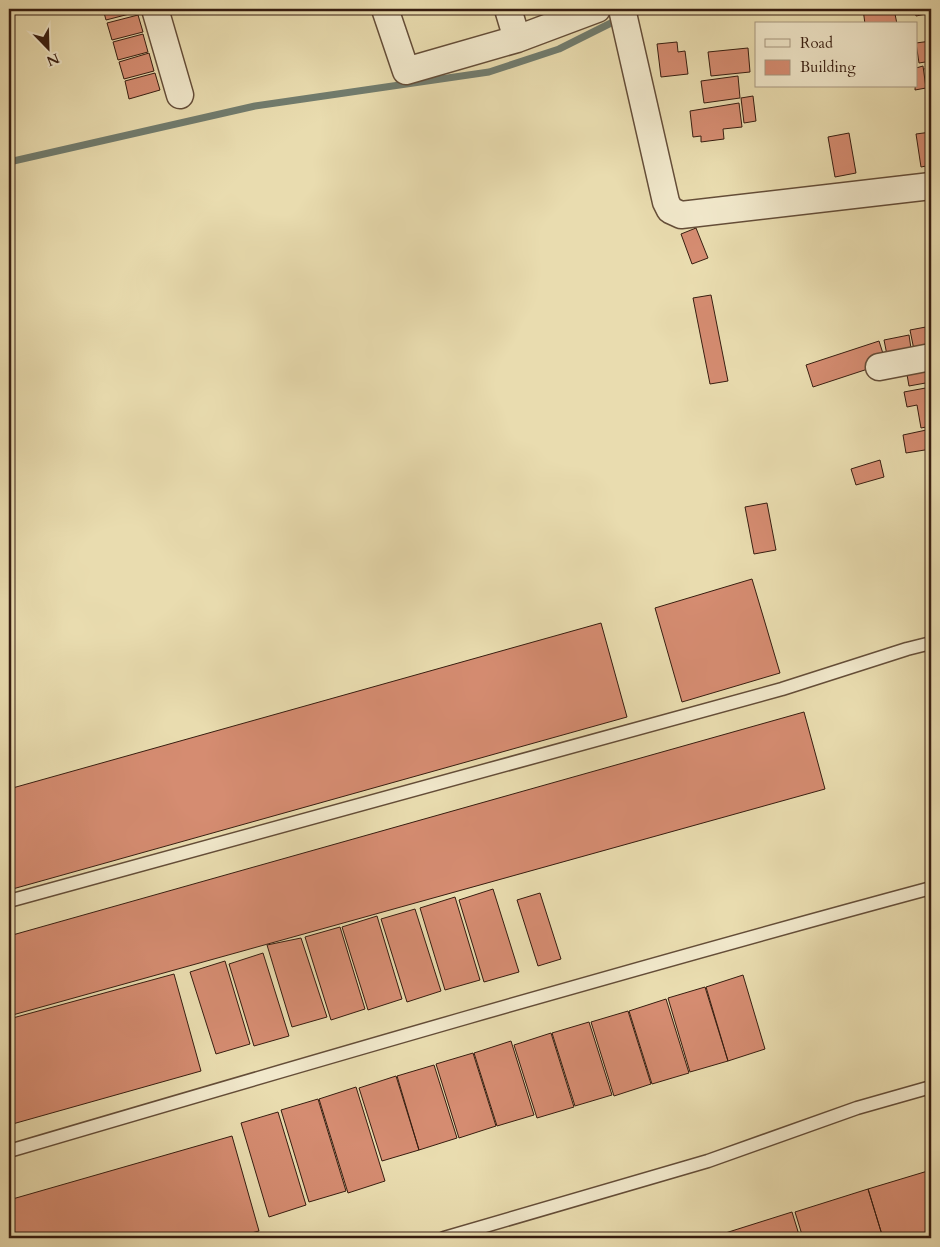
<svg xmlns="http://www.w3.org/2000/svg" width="940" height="1247" font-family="Cardo,serif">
  <rect width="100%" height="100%" fill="#e9dcaf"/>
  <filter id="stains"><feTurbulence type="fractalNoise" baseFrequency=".004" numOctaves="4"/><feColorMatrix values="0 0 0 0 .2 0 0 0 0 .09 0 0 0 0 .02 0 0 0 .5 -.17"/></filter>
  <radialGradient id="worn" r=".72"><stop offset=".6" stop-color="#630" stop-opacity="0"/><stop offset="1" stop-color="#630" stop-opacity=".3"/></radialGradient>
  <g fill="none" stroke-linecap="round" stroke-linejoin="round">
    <path stroke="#717c6e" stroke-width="7" d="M9,162L255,106L489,72L559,49L617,20"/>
  </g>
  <path fill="#d58c71" stroke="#371d10" d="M103,9H136L137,12L106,20Z
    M863,9H894L897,24H865Z
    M914,9H931V13L916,16Z
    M138,15L143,32L112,40L107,23Z
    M143,34L148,52L118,60L113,42Z
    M931,41V61L919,63L916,43Z
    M677,42L678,52L685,51L688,74L661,77L657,44Z
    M748,48L750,72L711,76L708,52Z
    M149,53L154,71L124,79L119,62Z
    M923,66L926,88L915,90L916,68Z
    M931,67V90L929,91L925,68Z
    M155,73L160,90L129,99L125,81Z
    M738,76L740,98L704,103L701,81Z
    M753,96L756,121L744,123L741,98Z
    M739,103L742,127L723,129L724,139L701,142V136L693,137L690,111Z
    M931,132V165L921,167L916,134Z
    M849,133L856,173L835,177L828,137Z
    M696,228L708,258L692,264L681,234Z
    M711,295L728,381L710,384L693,298Z
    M931,326V352L915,355L910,330Z
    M909,335L912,355L888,360L884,340Z
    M879,341L886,363L813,387L806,365Z
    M931,365V382L909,386L906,369Z
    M931,387V426L921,428L917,405L907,407L904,392Z
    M931,429V449L906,453L903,435Z
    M880,460L884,477L856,485L851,469Z
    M767,503L776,550L754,554L745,507Z
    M752,579L780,673L682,702L655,608Z
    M601,623L627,717L9,890V789Z
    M804,712L825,789L9,1016V936Z
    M493,889L519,972L484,982L459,900Z
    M540,893L561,959L538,966L517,900Z
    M455,897L480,980L445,990L420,908Z
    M415,909L441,991L407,1002L381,919Z
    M377,916L402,999L368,1010L342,927Z
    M340,927L365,1009L331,1020L305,937Z
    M301,938L327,1017L292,1027L267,945Z
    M263,953L289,1036L254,1046L229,964Z
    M225,961L250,1044L216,1054L190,972Z
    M174,974L201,1071L9,1125V1019Z
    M743,975L765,1049L728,1061L706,987Z
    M705,987L728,1061L690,1072L668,998Z
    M666,999L689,1073L652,1084L629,1011Z
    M628,1011L651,1084L614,1096L591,1022Z
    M589,1022L612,1095L575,1106L552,1033Z
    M551,1033L574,1107L537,1118L514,1045Z
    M511,1041L534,1115L497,1126L474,1053Z
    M473,1053L496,1126L459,1138L436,1064Z
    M434,1065L457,1138L419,1150L397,1076Z
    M396,1076L419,1150L382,1161L359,1088Z
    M356,1087L385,1181L348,1193L319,1099Z
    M318,1099L346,1191L309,1202L281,1110Z
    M278,1112L306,1205L269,1217L241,1123Z
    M232,1136L259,1231L232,1238H9V1200Z
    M931,1170V1238H883L868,1189Z
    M868,1189L883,1238H803L795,1212Z
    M792,1212L800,1238H720L719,1235Z
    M718,1235L719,1238H706Z"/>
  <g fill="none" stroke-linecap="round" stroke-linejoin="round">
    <defs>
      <path id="lane" d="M9,901L782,689L907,649L931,643
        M9,1151C315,1061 623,971 931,888
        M444,1238L708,1161L857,1108L931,1087"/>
      <path id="street" d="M155,9L180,95
        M385,9L406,71L517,39L597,9
        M508,9L517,39
        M622,9L666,202L670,210L681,215L931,186
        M879,367L931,357"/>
    </defs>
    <use href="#lane" stroke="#644d38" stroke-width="15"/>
    <use href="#street" stroke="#644d38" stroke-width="29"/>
    <use href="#lane" stroke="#f1e8cb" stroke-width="12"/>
    <use href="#street" stroke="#f1e8cb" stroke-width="26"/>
  </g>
  <rect width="940" height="1247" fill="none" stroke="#e9dcaf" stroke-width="30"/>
  <rect x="10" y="10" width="920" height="1227" fill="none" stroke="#371d10" stroke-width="2.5"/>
  <rect x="15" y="15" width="910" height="1217" fill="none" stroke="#371d10"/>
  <rect x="755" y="22" width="162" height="65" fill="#f1e8cb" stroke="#a79780"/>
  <rect x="765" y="39" width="25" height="8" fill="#f1e8cb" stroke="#a79780"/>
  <text x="800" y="48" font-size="15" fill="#371d10">Road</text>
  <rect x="765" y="60" width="25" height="15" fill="#d58c71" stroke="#a79780"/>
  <text x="800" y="72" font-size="15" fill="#371d10">Building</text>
  <g transform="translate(48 48) rotate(157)" stroke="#f1e8cb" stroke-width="4" paint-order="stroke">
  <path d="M0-4L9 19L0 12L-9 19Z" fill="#371d10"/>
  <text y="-8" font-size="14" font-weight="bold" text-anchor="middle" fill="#371d10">N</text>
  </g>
  <rect width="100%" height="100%" filter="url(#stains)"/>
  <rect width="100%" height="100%" fill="url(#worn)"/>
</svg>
